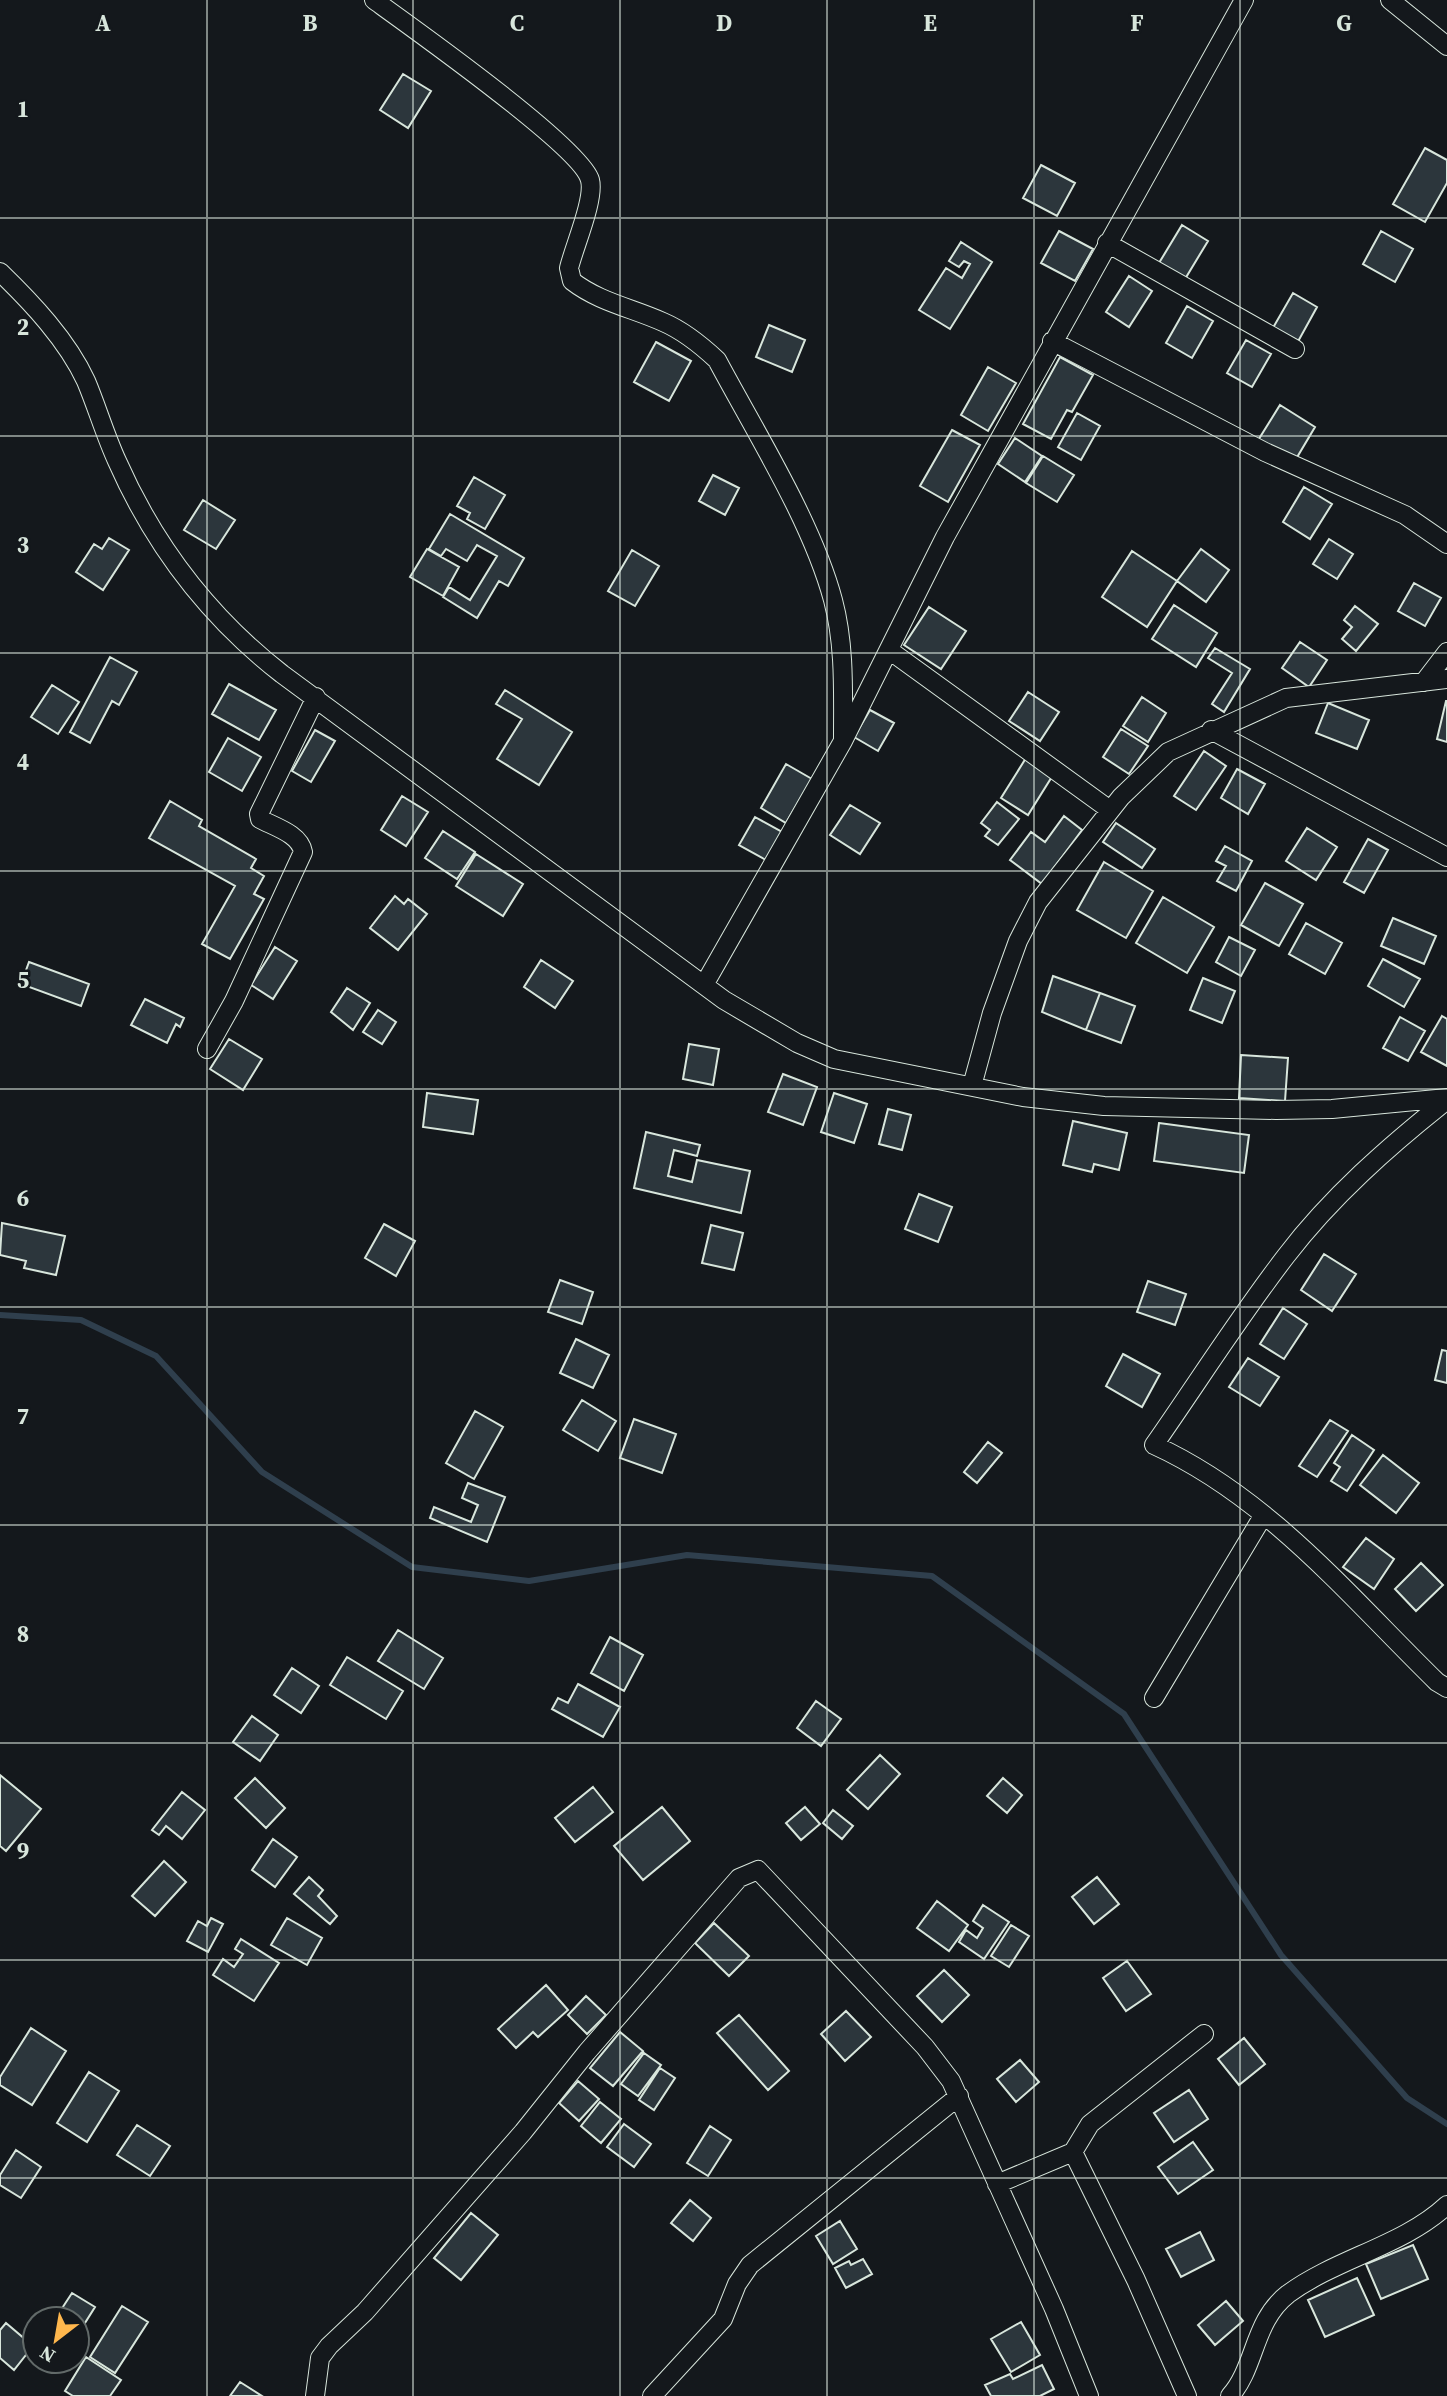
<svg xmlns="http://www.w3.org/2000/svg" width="1447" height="2396" font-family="'Source Serif 4',serif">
  <rect width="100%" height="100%" fill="#14181c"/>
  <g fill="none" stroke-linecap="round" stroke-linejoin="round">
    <path stroke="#2f3f4d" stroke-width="6" d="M0,1315L81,1320L156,1356L262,1472L412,1567L529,1581L687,1555L932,1576L1124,1714L1281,1955L1407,2098L1447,2124"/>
  </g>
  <path fill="#2c363c" stroke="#d8e6dc" stroke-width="2" d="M403,74L431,91L408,128L380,110Z
    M1425,148L1447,160V183L1425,222L1393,204Z
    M1041,165L1075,183L1057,216L1023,198Z
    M1182,225L1208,241L1185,279L1159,263Z
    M1059,231L1093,249L1075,281L1041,263Z
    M1381,231L1413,249L1395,282L1363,264Z
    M961,242L992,262L950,329L919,310L946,268L962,278L970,264L964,261L959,267L949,261Z
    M1129,276L1152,291L1129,327L1106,312Z
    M1293,293L1317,307L1295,347L1270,333Z
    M1187,306L1213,321L1192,358L1166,343Z
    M769,325L805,340L792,372L756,357Z
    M1246,340L1271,354L1252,387L1227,373Z
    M656,342L691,361L669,401L634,382Z
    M1060,357L1093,375L1072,412L1067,410L1051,439L1023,424Z
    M988,367L1016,383L988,431L961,415Z
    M1280,405L1315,427L1293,464L1257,442Z
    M1077,413L1100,426L1081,460L1058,447Z
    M952,430L980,445L948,502L920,486Z
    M1015,438L1042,456L1025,482L998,464Z
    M1043,456L1074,475L1057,502L1026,483Z
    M713,475L739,488L725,515L699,501Z
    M474,477L505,495L485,529L467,519L470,513L457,506Z
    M1304,487L1332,504L1310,539L1283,522Z
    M203,500L235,520L216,549L184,530Z
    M450,514L524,558L508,586L499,581L477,618L443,597L449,587L470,600L497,556L477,545L467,561L446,549L441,556L429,549Z
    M109,538L129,550L103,590L76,572L94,544L102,549Z
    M1329,539L1353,554L1337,579L1313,564Z
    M427,549L459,567L443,596L410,577Z
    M1201,549L1229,570L1206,602L1177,581Z
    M632,550L659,566L635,606L608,591Z
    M1132,551L1177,581L1147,627L1102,597Z
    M1414,583L1441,598L1425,626L1398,611Z
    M1174,605L1217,633L1196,667L1152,639Z
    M1355,606L1378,624L1356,651L1342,639L1352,627L1344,620Z
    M929,607L966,631L941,669L904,645Z
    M1300,642L1327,660L1309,687L1282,668Z
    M1215,648L1250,669L1224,712L1212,704L1232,673L1208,658Z
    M110,657L137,672L119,705L112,701L90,743L70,732Z
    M229,684L276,710L259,740L212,714Z
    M52,685L79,702L58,734L31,717Z
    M505,690L572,732L539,785L497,759L522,719L496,704Z
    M1028,692L1059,712L1040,741L1009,721Z
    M1142,697L1166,713L1148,742L1123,726Z
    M1446,701H1447V742L1437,739Z
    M1328,703L1369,720L1357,749L1316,733Z
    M870,710L894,723L878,751L854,737Z
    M1121,729L1148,746L1129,774L1103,757Z
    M315,730L335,741L311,782L292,771Z
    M228,738L261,757L242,791L209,772Z
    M1204,751L1226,766L1196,810L1174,796Z
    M1026,758L1053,775L1028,815L1001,798Z
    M786,764L812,779L786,823L761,808Z
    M1237,769L1265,784L1248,814L1221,798Z
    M402,796L428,812L406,846L381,830Z
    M170,801L202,820L199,826L256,859L251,868L264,876L254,894L264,899L230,959L202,944L235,886L149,838Z
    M997,802L1019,819L998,845L985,836L990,830L981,823Z
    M850,805L880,823L860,854L830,835Z
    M1064,816L1082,830L1042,884L1010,860L1031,832L1045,842Z
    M755,817L782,832L766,860L739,845Z
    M1116,823L1155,849L1142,868L1103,842Z
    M1307,828L1337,847L1316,880L1286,861Z
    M443,831L475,852L457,879L425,858Z
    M1368,839L1388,850L1364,893L1344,882Z
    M1225,846L1252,861L1236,891L1217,881L1226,866L1216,861Z
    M476,854L523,884L503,916L456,886Z
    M1104,862L1153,891L1126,938L1077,910Z
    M1265,883L1303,904L1279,946L1241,925Z
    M395,896L404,904L408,899L427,914L398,950L370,928Z
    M1163,897L1214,927L1187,973L1136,943Z
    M1393,918L1436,936L1424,964L1381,946Z
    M1306,923L1342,943L1325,974L1289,954Z
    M1229,937L1255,950L1241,976L1216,962Z
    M275,947L297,961L273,999L251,985Z
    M1383,959L1420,979L1404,1007L1368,986Z
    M541,960L573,981L555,1008L524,987Z
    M29,962L89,984L81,1006L21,984Z
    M1053,976L1100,993L1086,1030L1042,1012Z
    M1203,978L1235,991L1222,1023L1190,1010Z
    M347,988L370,1003L353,1030L331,1012Z
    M1100,993L1135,1006L1121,1043L1086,1030Z
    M145,999L184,1018L180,1027L176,1024L167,1043L131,1025Z
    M378,1010L396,1022L382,1044L363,1032Z
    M1442,1016L1447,1019V1066L1421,1052Z
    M1400,1017L1425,1031L1408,1061L1383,1048Z
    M229,1039L262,1059L243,1090L210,1069Z
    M689,1044L719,1049L713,1085L683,1079Z
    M1241,1055L1288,1058L1285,1101L1239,1098Z
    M783,1074L817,1087L803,1125L768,1112Z
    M427,1093L478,1100L473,1134L423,1127Z
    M834,1093L867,1104L854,1143L821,1132Z
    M888,1109L911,1115L902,1150L879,1144Z
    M1073,1121L1127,1133L1119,1170L1094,1164L1092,1172L1063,1165Z
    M1159,1123L1249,1135L1244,1173L1154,1161Z
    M646,1132L700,1145L697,1156L674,1150L668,1176L692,1182L697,1160L750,1171L741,1213L634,1188Z
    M919,1194L952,1207L938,1242L905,1229Z
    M2,1223L65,1236L56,1275L24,1268L26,1261L0,1255Z
    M384,1224L415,1241L396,1276L365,1258Z
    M711,1225L743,1233L734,1270L702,1263Z
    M1324,1254L1356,1274L1332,1311L1301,1290Z
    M560,1280L593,1292L582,1324L548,1312Z
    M1148,1281L1186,1294L1175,1325L1137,1312Z
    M1283,1308L1307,1324L1284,1359L1260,1344Z
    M576,1339L609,1355L593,1388L560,1373Z
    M1442,1350L1447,1351V1383L1435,1380Z
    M1123,1354L1160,1374L1142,1407L1106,1386Z
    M1248,1358L1279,1377L1260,1406L1229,1387Z
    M582,1400L616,1421L598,1451L563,1430Z
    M475,1411L503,1427L474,1479L446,1463Z
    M634,1419L676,1434L662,1473L620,1458Z
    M1330,1420L1348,1431L1317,1477L1299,1466Z
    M1352,1435L1374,1450L1347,1491L1331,1481L1340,1467L1334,1463Z
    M988,1442L1002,1453L977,1483L964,1472Z
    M1383,1455L1419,1483L1396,1513L1360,1485Z
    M468,1483L505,1497L487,1542L430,1518L434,1507L471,1522L478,1505L462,1498Z
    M1366,1538L1394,1559L1374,1589L1343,1567Z
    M1421,1563L1443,1585L1416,1611L1395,1589Z
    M398,1630L443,1658L424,1689L378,1661Z
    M610,1637L643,1655L624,1691L591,1673Z
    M347,1657L403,1691L386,1719L330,1685Z
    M292,1668L319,1686L301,1713L274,1695Z
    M578,1684L620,1707L603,1737L552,1709L558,1698L568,1703Z
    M816,1701L841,1719L821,1746L797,1728Z
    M252,1716L278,1735L260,1761L233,1742Z
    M880,1755L900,1774L868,1809L847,1790Z
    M0,1775L41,1809L6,1851L0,1846Z
    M255,1778L285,1808L266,1828L235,1798Z
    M1003,1778L1022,1795L1007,1813L987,1796Z
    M593,1787L613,1812L575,1842L555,1818Z
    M182,1792L205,1810L182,1839L166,1826L159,1835L152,1830Z
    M662,1807L690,1841L643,1880L614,1846Z
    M805,1807L820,1824L801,1840L786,1823Z
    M833,1810L853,1826L842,1839L823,1823Z
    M273,1839L297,1857L275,1887L252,1870Z
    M164,1861L186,1882L155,1916L132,1896Z
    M309,1877L323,1890L318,1896L337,1916L330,1924L294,1894Z
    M1097,1877L1119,1904L1094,1924L1072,1897Z
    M937,1901L968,1925L949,1951L917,1928Z
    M983,1905L1009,1922L984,1959L959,1942L966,1930L977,1938L983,1928L973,1921Z
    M211,1918L223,1924L208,1952L187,1941L198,1921L207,1926Z
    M287,1918L322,1938L307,1965L271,1945Z
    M714,1923L749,1956L729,1976L695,1943Z
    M1011,1925L1029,1936L1009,1967L991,1956Z
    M241,1939L279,1963L254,2001L213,1975L223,1959L234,1967L243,1954L235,1949Z
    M1127,1961L1151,1994L1126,2011L1103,1978Z
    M944,1970L969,1995L942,2022L917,1996Z
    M546,1985L568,2010L538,2037L533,2032L516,2048L498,2029Z
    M586,1996L606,2015L587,2034L568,2015Z
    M846,2011L871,2037L845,2061L821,2034Z
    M739,2015L789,2071L768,2090L717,2033Z
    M31,2028L66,2051L32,2105L0,2085V2077Z
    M620,2032L643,2051L613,2086L590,2068Z
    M1244,2038L1265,2064L1239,2085L1218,2059Z
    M644,2053L661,2065L638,2096L621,2084Z
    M1020,2060L1039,2082L1016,2102L997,2079Z
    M660,2068L675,2078L654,2110L639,2100Z
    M89,2072L119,2091L87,2142L57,2123Z
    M578,2081L599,2099L579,2121L559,2103Z
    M1189,2090L1208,2119L1174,2142L1154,2113Z
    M600,2102L621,2119L601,2143L581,2126Z
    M624,2124L651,2144L634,2167L607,2147Z
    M137,2125L170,2146L150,2176L117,2155Z
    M710,2126L731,2140L708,2176L687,2163Z
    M1193,2142L1213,2170L1178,2194L1158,2167Z
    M16,2150L41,2167L21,2198L0,2185V2175Z
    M690,2200L711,2218L693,2241L671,2223Z
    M471,2213L498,2235L461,2280L434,2258Z
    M840,2221L857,2249L833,2264L816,2236Z
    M1200,2232L1214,2260L1181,2277L1166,2249Z
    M1413,2245L1428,2279L1381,2299L1366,2264Z
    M863,2259L872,2274L846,2288L835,2268L849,2261L851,2265Z
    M1357,2278L1374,2315L1325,2337L1308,2300Z
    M72,2293L95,2307L78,2334L77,2319H55Z
    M1226,2301L1243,2321L1215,2345L1198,2325Z
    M122,2306L148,2322L115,2373L90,2357Z
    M1021,2322L1040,2355L1011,2372L991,2339Z
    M6,2323L33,2346L14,2370L0,2358V2330Z
    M86,2357L121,2380L110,2396H73L65,2391Z
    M1042,2365L1054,2389L1040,2396H991L985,2385L1010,2374L1013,2379Z
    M240,2382L262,2396H230Z"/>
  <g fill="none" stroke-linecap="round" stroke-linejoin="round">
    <defs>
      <path id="street" d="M374,0C410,26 582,148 590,180C595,199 574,247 569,268L572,281C599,302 632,308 663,322C684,331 701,345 717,360C756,433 812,522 833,600C845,645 843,692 843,738
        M1390,0L1447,46
        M1107,243L1295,349
        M0,272C32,303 67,340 86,381C97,407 105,435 117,461C154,545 210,618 282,674L724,1000L797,1043L834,1059L1023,1097L1104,1106L1276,1110L1332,1109L1447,1098
        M1052,341L1265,452L1405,515L1447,544
        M889,650L1110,810
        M1424,682L1447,652
        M1211,730L1447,857
        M704,985L843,741L945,537L1244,0
        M207,1049L234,1001L303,852C300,834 275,827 260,819L259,814L316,697
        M972,1086L992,1013L1018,941L1038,902L1121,797L1168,752L1286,698L1447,679
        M1447,1100C1389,1146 1331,1197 1286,1256C1239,1317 1198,1382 1154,1445C1268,1497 1349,1596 1437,1682L1447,1688
        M1154,1698L1263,1516
        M1073,2152L1136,2280L1187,2396
        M997,2184L1073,2152L1090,2124L1204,2034
        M315,2396L320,2358L329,2346L365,2312L523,2132L587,2052L739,1878L758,1870L925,2047L951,2081L1054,2309L1089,2396
        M652,2396L723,2319L737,2284L750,2265L959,2096
        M1230,2396C1256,2367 1253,2321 1288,2294C1337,2258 1403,2246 1447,2205"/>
    </defs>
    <use href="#street" stroke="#d8e6dc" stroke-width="20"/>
    <use href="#street" stroke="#14181c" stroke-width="18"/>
  </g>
  <path fill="none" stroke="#d8e6dc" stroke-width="2" stroke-opacity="0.55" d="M207,0V2396M413,0V2396M620,0V2396M827,0V2396M1034,0V2396M1240,0V2396M0,218H1447M0,436H1447M0,653H1447M0,871H1447M0,1089H1447M0,1307H1447M0,1525H1447M0,1743H1447M0,1960H1447M0,2178H1447"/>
  <g font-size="23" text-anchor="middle" font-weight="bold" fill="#d8e6dc" stroke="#14181c" stroke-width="5" stroke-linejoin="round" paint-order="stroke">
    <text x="103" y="31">A</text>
    <text x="310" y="31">B</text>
    <text x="517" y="31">C</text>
    <text x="724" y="31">D</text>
    <text x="930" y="31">E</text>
    <text x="1137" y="31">F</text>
    <text x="1344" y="31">G</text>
    <text x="23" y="117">1</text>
    <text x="23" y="335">2</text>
    <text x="23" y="553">3</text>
    <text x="23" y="770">4</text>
    <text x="23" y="988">5</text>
    <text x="23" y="1206">6</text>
    <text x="23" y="1424">7</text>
    <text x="23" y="1642">8</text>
    <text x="23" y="1859">9</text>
  </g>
  <g transform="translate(56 2340) rotate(211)"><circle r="33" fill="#14181c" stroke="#626a69" stroke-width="2"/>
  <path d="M0-5L12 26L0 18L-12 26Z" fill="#ffb74d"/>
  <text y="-10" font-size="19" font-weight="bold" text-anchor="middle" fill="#d8e6dc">N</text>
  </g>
</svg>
